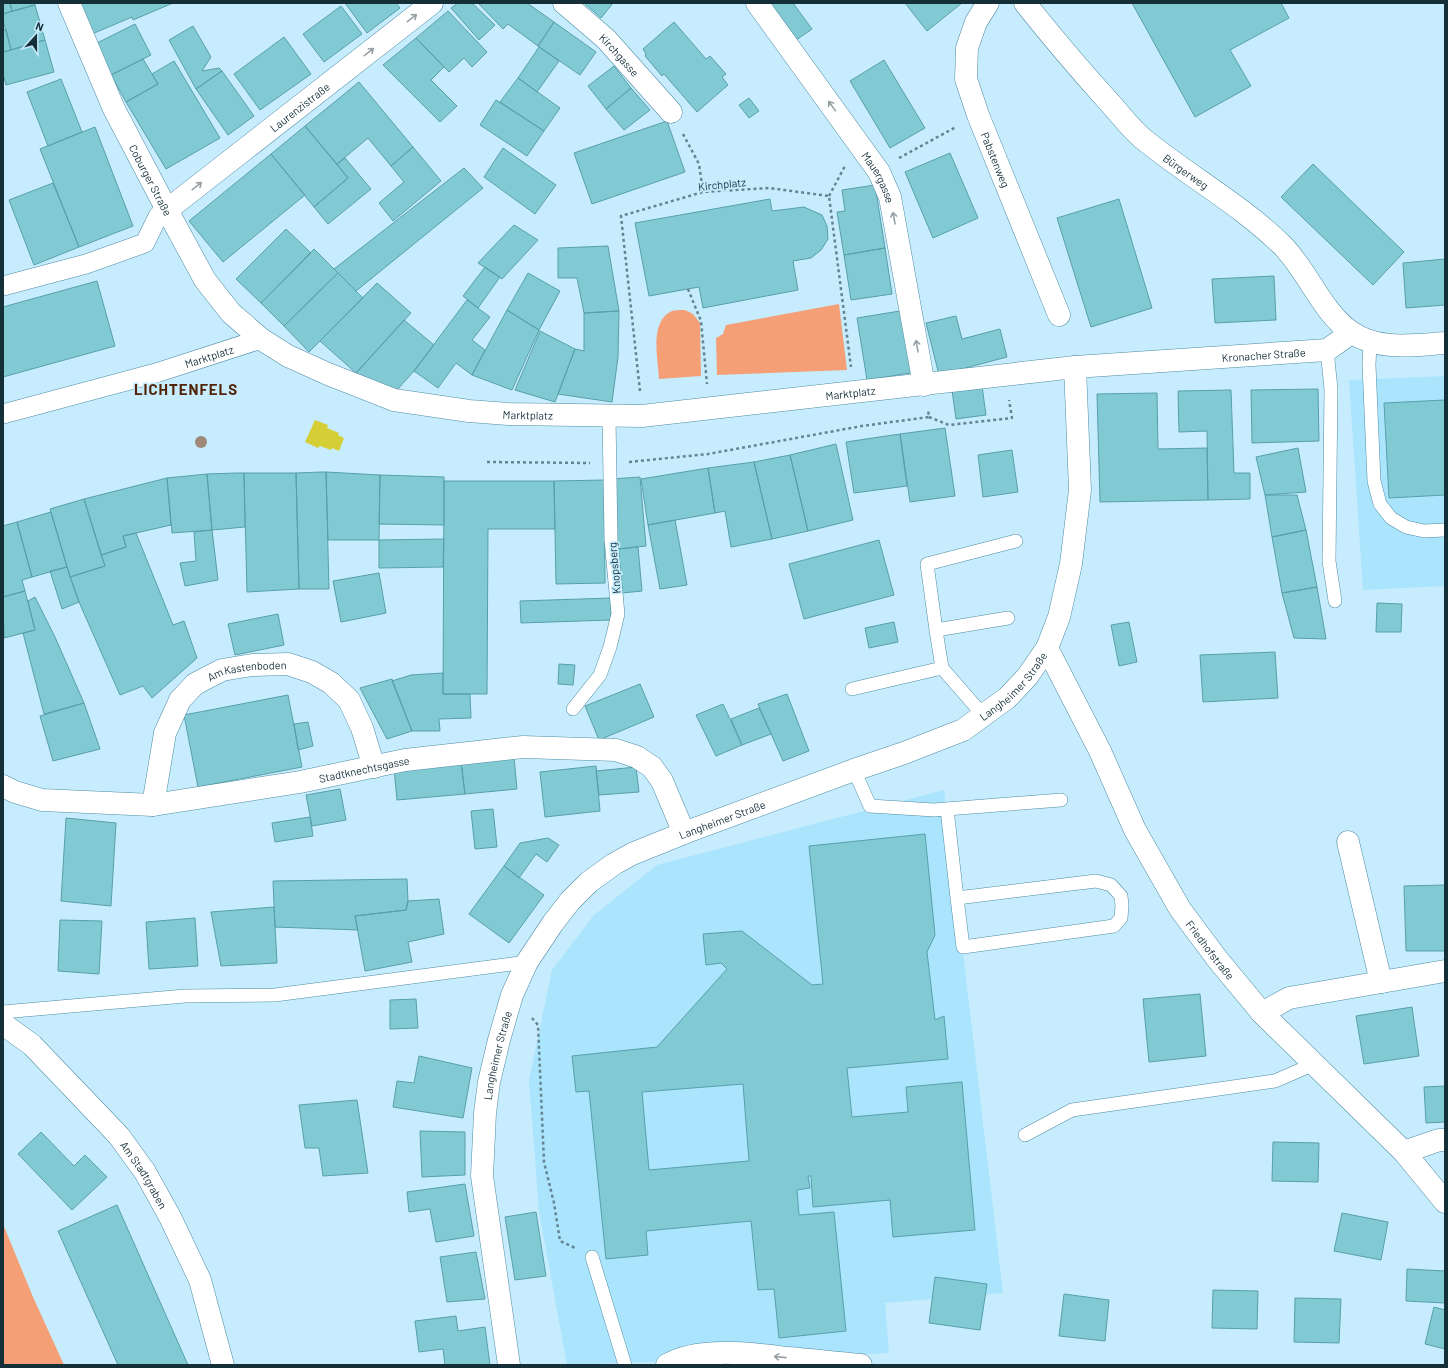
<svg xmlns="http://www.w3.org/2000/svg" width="1448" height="1368" font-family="Barlow,sans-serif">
  <rect width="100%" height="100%" fill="#c7ecfd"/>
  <path fill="#abe4fd" d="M1445,376V586L1363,590L1349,380Z
    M944,790L1003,1293L885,1303L889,1353L567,1365L539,1212L529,1080L552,970L594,915L657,865Z"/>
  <path fill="#f49f76" d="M839,304L847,370L717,375L716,338L723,334L726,325Z
    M685,310L693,314L700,323L701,376L659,379C658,358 649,322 672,311C675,310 681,310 685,310Z
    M3,1224L33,1297L64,1365H3Z"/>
  <path fill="#d5ce37" d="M315,420L328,425L327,428L339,433L338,435L344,438L339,451L332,448L331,450L320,446L318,448L305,442Z"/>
  <path fill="#81cad4" stroke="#57a0a9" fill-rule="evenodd" d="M3,3H10L12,11L3,14Z
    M10,3H34L35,5L12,11Z
    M78,3H173L133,20L132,17L92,34Z
    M345,3H396L400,8L367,33Z
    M458,3H472L495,25L479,40L451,8Z
    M478,3H527L554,22L538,46L508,24L503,29Z
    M584,3H613L601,18Z
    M762,3H793L812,29L792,43Z
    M905,3H962L927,31Z
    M1132,3H1281L1289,18L1230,50L1251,86L1195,117Z
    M35,5L45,40L11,50L3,20V14Z
    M341,6L362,34L324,62L303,34Z
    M448,11L487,52L472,67L464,58L449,72L416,38Z
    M554,22L596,52L580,75L538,46Z
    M674,22L706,59L710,56L726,74L722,77L728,85L697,112L664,74L662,76L645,56L646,54L643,49Z
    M135,24L151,55L111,75L95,44Z
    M193,26L211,57L202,71L219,68L222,71L196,89L169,40Z
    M6,29L11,50L3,52V30Z
    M284,37L311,74L260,110L234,74Z
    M416,38L444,67L431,80L457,106L440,122L383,65Z
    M45,40L54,72L6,85L3,74V52Z
    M539,47L559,61L537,92L518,78Z
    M143,59L158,84L126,102L111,75Z
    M884,60L925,128L890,148L850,81Z
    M174,61L220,138L166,169L126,102L158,84L152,74Z
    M614,66L631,88L606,109L588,86Z
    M222,71L254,116L228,135L196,89Z
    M518,78L560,108L544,131L500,102Z
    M61,79L82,132L48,146L27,92Z
    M359,82L413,147L391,166L368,138L337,164L305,126Z
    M631,88L650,110L624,130L606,109Z
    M749,98L759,111L749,118L739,105Z
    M496,100L544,131L527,156L480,125Z
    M667,121L685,172L592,204L574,153Z
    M305,126L348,178L314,207L271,154Z
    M95,127L133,226L79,247L40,149Z
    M413,147L441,181L393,221L379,203L404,182L391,166Z
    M503,148L556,185L535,214L484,177Z
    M950,153L978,218L933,238L905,172Z
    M271,154L305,195L223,262L189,221Z
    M345,158L371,189L328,224L314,207L348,178L337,164Z
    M1313,164L1404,252L1373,285L1281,197Z
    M464,168L483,188L356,291L334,269Z
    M53,183L79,247L34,265L9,200Z
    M875,185L885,248L844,255L837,212L845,211L842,190Z
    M770,199L772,211L804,207L822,215L827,226L828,239L821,250L811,258L793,261L798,290L703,308L699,287L649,296L635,223Z
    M1119,199L1152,308L1091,327L1057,218Z
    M514,225L538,240L502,279L478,263Z
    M286,229L311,253L261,303L236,279Z
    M608,246L619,311L584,313L577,278H558V248Z
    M885,248L892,294L851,300L844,255Z
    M314,249L338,273L284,326L261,303Z
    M1445,259V305L1406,308L1403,263Z
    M485,267L500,277L478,308L463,296Z
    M338,273L363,298L309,352L284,326Z
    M528,273L560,291L539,330L507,310Z
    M1274,276L1276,320L1215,323L1212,279Z
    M97,281L115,346L3,377V307Z
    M377,283L411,313L356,373L320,341Z
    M467,300L490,317L472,340L485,350L472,375L456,363L438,388L414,371Z
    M507,310L539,330L512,390L472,375Z
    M906,310L916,372L867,380L857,318Z
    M619,311L618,357L612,402L558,394L575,349L584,351V313Z
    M956,316L962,339L1000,329L1007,357L939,375L926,323Z
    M404,320L434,345L414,371L396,391L356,373Z
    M540,331L575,349L555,402L515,390Z
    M982,386L986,415L956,419L952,390Z
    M1318,389L1319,441L1252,443L1251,390Z
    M1231,390L1234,473H1250V499L1208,500L1207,431L1179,432L1178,391Z
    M1157,393L1158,449L1207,448L1208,500L1100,502L1097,394Z
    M1445,400V495L1389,498L1384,403Z
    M945,428L955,496L910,502L900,434Z
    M900,434L907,486L854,493L846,442Z
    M836,444L853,520L808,531L790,455Z
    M1298,448L1306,492L1265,495L1256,457Z
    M1012,450L1018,492L983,497L978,455Z
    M790,455L808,531L772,539L754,462Z
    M754,462L772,539L731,547L725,511L715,513L708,468Z
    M708,468L715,513L648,525L641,479Z
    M322,472H326L329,589H299L296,473Z
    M326,472L380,475L379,540H328Z
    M237,473H244L245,527L212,530L207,474Z
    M244,473H296L299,589L247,592Z
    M207,474L212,530L172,533L167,478Z
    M380,475L444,477V525L379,524Z
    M640,477L646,546L618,549L612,479Z
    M167,478L171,525L123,536L126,547L101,555L84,499Z
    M604,480L605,583L556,584L554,481Z
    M444,481H554L555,529H488L487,694H443Z
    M1265,495H1297L1306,530L1272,537Z
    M84,499L105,566L70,577L50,509Z
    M51,512L67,567L32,577L17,522Z
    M675,520L687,585L660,589L648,525Z
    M17,522L32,577L22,580L25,591L3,597V526Z
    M212,530L218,580L185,586L180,563L196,561L194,532Z
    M1306,530L1317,587L1282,593L1272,537Z
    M136,533L173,625L184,621L197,658L152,698L143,686L120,695L79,602L70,577L105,566L101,555L126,547L123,536Z
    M444,539L443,567L379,568V540Z
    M879,540L894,595L804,619L789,564Z
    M638,547L642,591L622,593L618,549Z
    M67,567L79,602L62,609L50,571Z
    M379,573L386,613L341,622L333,581Z
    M1317,587L1326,639L1294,638L1282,593Z
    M25,591L35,630L4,638L3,597Z
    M35,597L55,637L84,703L44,714L23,633L35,630L28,601Z
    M611,598V620L521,623L520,601Z
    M1377,603L1402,604L1401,632H1376Z
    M278,614L284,645L235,655L228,624Z
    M894,622L898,642L869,648L865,628Z
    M1129,622L1137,662L1119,666L1111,625Z
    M1275,652L1278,698L1203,702L1200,655Z
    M559,664L575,665L573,685L558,684Z
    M443,673V694H470L471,718L439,719L440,731H412L392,681L411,675Z
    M392,679L412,731L387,739L360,688Z
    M640,684L654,717L599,740L585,706Z
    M787,694L809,751L783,761L758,704Z
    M288,695L302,767L198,787L184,715Z
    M84,703L100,749L53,761L40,716Z
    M723,704L742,745L716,756L696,715Z
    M759,708L771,734L742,745L731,719Z
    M308,722L313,746L298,750L294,724Z
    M514,757L517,789L465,794L461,762Z
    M461,762L465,794L397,800L394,769Z
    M596,766L600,811L545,817L540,772Z
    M636,767L639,792L599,795L596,771Z
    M340,789L346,820L312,826L306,795Z
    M493,809L497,847L475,849L471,811Z
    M310,817L313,836L275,842L272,823Z
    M66,818L116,823L111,906L61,901Z
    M925,834L935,935L927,952L935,1020L944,1016L948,1059L847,1068L852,1117L908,1112L906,1087L962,1082L975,1230L893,1237L890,1200L813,1207L811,1176H808L810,1188L797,1190L799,1215L834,1212L846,1331L779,1338L774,1289L758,1290L751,1221L646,1231L648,1255L606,1259L589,1091L576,1092L572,1056L657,1047L727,969L721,963L706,965L703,934L742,931L812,985L823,984L809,846ZM743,1084L749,1161L649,1170L642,1092Z
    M548,838L559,845L547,862L536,854L519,878L504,866L520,843Z
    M504,866L544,895L509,943L469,914Z
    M407,879L408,901L406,910L355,916L358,930L275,927L273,881Z
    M1445,885V951H1406L1404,886Z
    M439,899L444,934L408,942L412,962L365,971L355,916L406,910L408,901Z
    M274,907L277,963L221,966L211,912Z
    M195,918L198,966L149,969L146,922Z
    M60,920L102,921L99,974L58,971Z
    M1200,994L1206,1056L1149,1062L1143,999Z
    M416,999L418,1028L390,1029V1000Z
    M1412,1007L1419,1056L1364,1064L1356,1016Z
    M419,1056L472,1068L463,1118L393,1107L397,1081L414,1083Z
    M1445,1086V1122L1426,1123L1424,1087Z
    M357,1100L368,1173L323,1176L319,1148H305L299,1105Z
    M420,1131L465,1132V1175L422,1177Z
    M41,1132L74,1166L85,1155L107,1177L72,1210L18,1154Z
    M1273,1142L1319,1143L1318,1182L1272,1181Z
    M465,1184L474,1236L436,1242L430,1209L409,1212L407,1192Z
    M117,1205L188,1365H118L58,1231Z
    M536,1212L546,1276L515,1280L505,1217Z
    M1342,1213L1388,1222L1381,1260L1334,1251Z
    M476,1252L485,1299L447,1302L440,1257Z
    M1407,1269L1445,1271V1303L1406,1301Z
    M935,1277L987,1284L980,1330L929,1323Z
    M1213,1290L1258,1291L1257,1329L1212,1328Z
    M1064,1294L1109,1300L1105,1341L1059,1336Z
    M1295,1298L1341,1299L1339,1343L1294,1342Z
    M1434,1307L1445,1310V1349L1425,1344Z
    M456,1316L458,1331L485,1327L490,1365H445L443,1349L419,1352L415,1321Z"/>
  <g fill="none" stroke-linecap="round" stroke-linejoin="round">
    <defs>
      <path id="service" d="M1370,343L1369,365L1374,481L1380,504L1391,518L1406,527L1424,531L1445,530
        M1327,350L1331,389L1329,561L1335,601
        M936,630L927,564L1016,541
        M852,689L942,668
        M573,709L600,675L610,647L618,614L611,540L609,416
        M983,715L942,668L936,630L1008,618
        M854,770L870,806L934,810L1061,800
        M947,809L957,898L1096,881L1111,885L1121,896L1122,906L1121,918L1114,926L963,947L957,898
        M3,1012L185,996L275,995L527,962
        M1025,1135L1072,1110L1275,1081L1314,1064
        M592,1257L625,1365"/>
      <g id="pedestrian">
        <path d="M3,286L86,264L145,243L158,216L167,210"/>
        <path id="s1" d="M3,414L156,373L261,339"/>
      </g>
      <g id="minor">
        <path id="s2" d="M69,3L114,109L167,210L205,280L231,313L261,339L288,356L328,374L394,400L469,411L508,414L642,416L1075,367L1327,350L1351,333"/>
        <path id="s3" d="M564,3L606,39L671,112"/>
        <path id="s4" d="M757,3L879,172L890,197L924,385"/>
        <path id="s5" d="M988,3L976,22L967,48L966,79L978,115L1059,315"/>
        <path id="s6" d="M167,210L432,3"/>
        <path id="s7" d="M1047,648L1100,751L1135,830L1180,909L1218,960L1262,1013L1404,1152L1445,1202"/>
        <path id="s8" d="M3,786L15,792L42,800L153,805L300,782L405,760L523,747L616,750L637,757L652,767L662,781L684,833"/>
        <path id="s9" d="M153,805L165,733L180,700L195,684L222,670L252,665L288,664L312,672L331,683L349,700L362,728L374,767"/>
        <path d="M1348,842L1381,982"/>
        <path d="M1262,1013L1289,998L1445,971"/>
        <path id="s10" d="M3,1024L32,1045L119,1136L145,1172L170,1217L200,1280L223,1365"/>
        <path d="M1404,1152L1439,1140H1445"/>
        <path id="s11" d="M509,1365L482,1176L485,1113L489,1082L499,1040L512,995L527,962L553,923L570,901L589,882L614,864L632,854L684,833L854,770L904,753L963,730L1007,698L1027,677L1047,648L1059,617L1071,564L1080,490L1075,367"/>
        <path d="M667,1365C698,1346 754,1354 788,1358C812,1360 837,1363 861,1365"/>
      </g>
      <g id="tertiary">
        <path id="s12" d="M1025,3C1052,37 1080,70 1109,102C1120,114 1130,128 1142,138C1187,175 1240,204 1282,245C1308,271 1321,311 1351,332C1378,351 1414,345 1445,343"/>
      </g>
    </defs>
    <use href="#service" stroke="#4e8ca5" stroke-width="14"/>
    <use href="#pedestrian" stroke="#4e8ca5" stroke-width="20"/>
    <use href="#minor" stroke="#4e8ca5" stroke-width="23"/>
    <use href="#tertiary" stroke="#4e8ca5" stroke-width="23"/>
    <path stroke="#658491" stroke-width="2.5" stroke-dasharray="3 3" stroke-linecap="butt" d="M683,134L699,164L703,192
      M899,158L956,127
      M829,196L845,166
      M688,289L701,321L707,384
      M640,391L621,216L703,192L769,188L829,196L851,367
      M929,417L949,425L1012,418L1009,400
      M487,462L590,463
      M629,462L708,454L862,426L929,417L928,409
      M532,1018L538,1025L544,1162L554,1203L560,1241L575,1248"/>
    <use href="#service" stroke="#fff" stroke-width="13"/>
    <use href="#pedestrian" stroke="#fff" stroke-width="19"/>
    <use href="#minor" stroke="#fff" stroke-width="22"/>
    <use href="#tertiary" stroke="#fff" stroke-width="22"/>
  </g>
  <circle fill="#9f8875" cx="201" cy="442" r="6"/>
  <defs><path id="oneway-shaft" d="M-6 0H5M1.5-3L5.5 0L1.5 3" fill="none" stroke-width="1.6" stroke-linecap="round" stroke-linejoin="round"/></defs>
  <g stroke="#96a1a6">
    <use href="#oneway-shaft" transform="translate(412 18) rotate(-38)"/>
    <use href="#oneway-shaft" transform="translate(369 52) rotate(-38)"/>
    <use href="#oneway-shaft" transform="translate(832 106) rotate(-126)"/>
    <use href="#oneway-shaft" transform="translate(197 186) rotate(-38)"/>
    <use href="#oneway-shaft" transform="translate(894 218) rotate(-100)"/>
    <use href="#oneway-shaft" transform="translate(917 346) rotate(-100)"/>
    <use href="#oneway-shaft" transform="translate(780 1357) rotate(-174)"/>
  </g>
  <g text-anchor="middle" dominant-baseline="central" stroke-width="3.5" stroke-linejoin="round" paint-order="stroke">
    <g font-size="11" fill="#152f39" stroke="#c7ecfd">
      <text stroke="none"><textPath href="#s3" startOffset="76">Kirchgasse</textPath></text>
      <text stroke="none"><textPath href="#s6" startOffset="168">Laurenzistraße</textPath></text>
      <text stroke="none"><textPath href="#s5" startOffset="167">Pabstenweg</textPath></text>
      <text stroke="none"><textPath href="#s12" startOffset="234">Bürgerweg</textPath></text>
      <text stroke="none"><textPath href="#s4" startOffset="213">Mauergasse</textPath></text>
      <text stroke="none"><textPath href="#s2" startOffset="195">Coburger Straße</textPath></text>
      <text transform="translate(722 184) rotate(-6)">Kirchplatz</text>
      <text stroke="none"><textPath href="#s2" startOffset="1411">Kronacher Straße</textPath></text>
      <text stroke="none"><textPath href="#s1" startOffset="214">Marktplatz</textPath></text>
      <text stroke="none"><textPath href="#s2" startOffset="996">Marktplatz</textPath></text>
      <text stroke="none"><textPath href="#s2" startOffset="672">Marktplatz</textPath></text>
      <text transform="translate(614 568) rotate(-95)">Knopsberg</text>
      <text stroke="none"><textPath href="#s9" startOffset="186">Am Kastenboden</textPath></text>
      <text stroke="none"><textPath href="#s11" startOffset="985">Langheimer Straße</textPath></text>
      <text stroke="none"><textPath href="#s8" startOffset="367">Stadtknechtsgasse</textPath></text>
      <text stroke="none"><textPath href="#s11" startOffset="661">Langheimer Straße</textPath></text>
      <text stroke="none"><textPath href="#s7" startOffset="344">Friedhofstraße</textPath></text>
      <text stroke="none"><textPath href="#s11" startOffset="313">Langheimer Straße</textPath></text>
      <text stroke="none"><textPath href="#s10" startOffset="208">Am Stadtgraben</textPath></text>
    </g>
    <g font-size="15" font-weight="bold" letter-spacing="1" fill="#512206" stroke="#c7ecfd">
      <text x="186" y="389">LICHTENFELS</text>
    </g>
  </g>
  <rect width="1448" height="1368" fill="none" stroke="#152f39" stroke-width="8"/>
  <g transform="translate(36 36) rotate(21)" stroke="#c7ecfd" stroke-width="3" paint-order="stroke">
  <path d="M0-3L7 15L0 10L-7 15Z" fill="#152f39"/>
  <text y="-6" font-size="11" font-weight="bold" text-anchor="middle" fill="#152f39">N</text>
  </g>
</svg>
